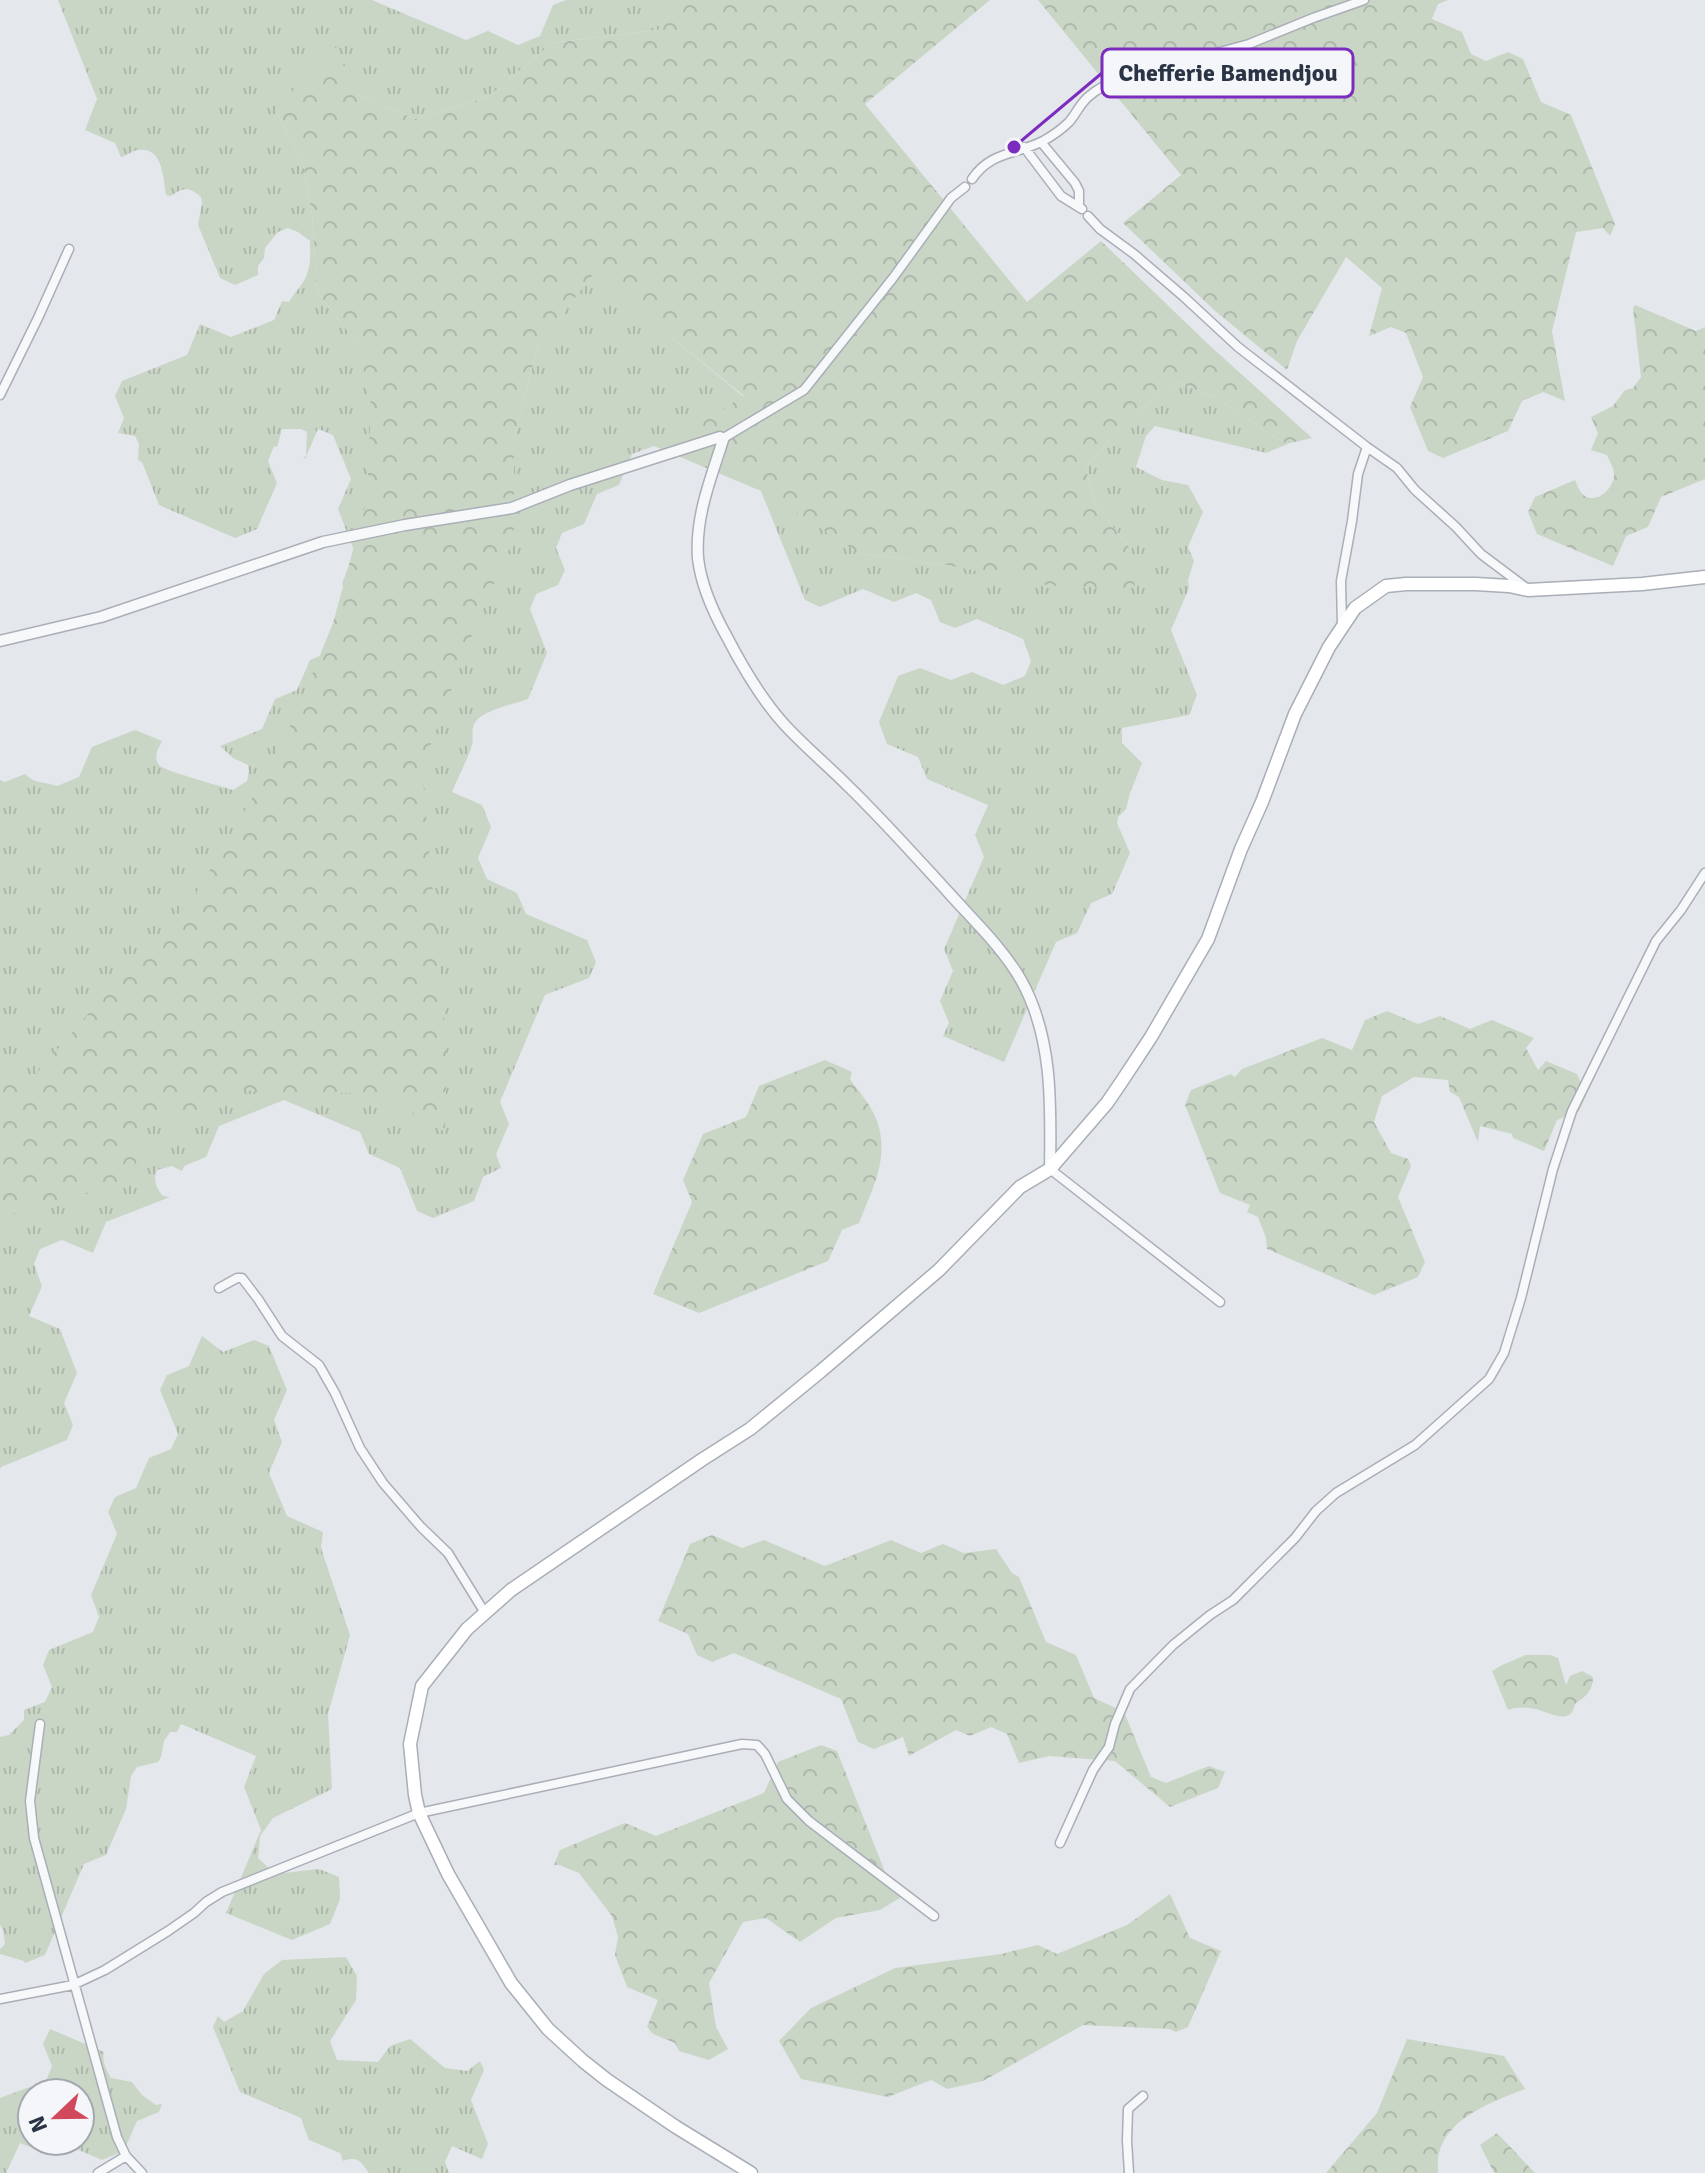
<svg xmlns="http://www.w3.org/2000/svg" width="1705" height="2173" font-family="Signika,sans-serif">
  <defs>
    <pattern id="grass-tufts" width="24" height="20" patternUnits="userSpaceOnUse" patternTransform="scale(2)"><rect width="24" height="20" fill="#c9d6c5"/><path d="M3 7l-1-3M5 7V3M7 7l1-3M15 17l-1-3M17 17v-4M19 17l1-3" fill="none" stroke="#adb8ab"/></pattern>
    <pattern id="forest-crowns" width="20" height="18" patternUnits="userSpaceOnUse" patternTransform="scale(2)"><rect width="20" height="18" fill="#c9d6c5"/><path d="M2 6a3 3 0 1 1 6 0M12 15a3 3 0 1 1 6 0" fill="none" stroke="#adb8ab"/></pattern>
  </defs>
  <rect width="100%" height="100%" fill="#e4e7ec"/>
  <path fill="url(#grass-tufts)" fill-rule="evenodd" d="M58,0H372L466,40L488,31L518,45L540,36L553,5L566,0H682L658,30L552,43L488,97L415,119L359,95L275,109L303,164L312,214L317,292L358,344L514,437L538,346L593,273L744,397L859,553L952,566L1132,551L1094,502L1086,468L1125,422L1177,382L1216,398L1286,444L1290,443L1266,453L1155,426L1146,436L1136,467L1162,480L1188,485L1203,512L1188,547L1194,561L1188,580L1189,588L1171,630L1197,695L1189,715L1122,728V743L1142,763L1130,793L1126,809L1118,817L1117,823L1130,853L1112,894L1091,903L1077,933L1056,942L1004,1062L943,1036L949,1023L940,1001L953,971L944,949L984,857L975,835L988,805L927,779L918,757L887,744L879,722L898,676L920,668L951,680L972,672L1003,685L1025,676L1031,661L1023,639L977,619L955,628L940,622L931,600L916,593L894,602L863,589L820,607L805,600L761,491L654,446L632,454L619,485L597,494L584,524L562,533L556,548L565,570L558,585L536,594L530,609L547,653L528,699C514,704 485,710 476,721C470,729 474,737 472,745C467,761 458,777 452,792L482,805L491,827L478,858L487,879L517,893L526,914L587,940L596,962L589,978L545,995L500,1102L509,1124L496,1154L501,1168L483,1177L474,1201L433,1218L417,1211L400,1168L369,1154L360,1132L284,1100L219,1126L206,1157L184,1166L182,1171L172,1166L157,1170C153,1180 156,1188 163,1196L170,1197L106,1222L93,1253L62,1240L40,1249L34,1264L42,1286L29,1316L60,1329L77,1373L64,1403L73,1425L67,1440L1,1467L0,1470V780L5,782L25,774C36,785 44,781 57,786L79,777L92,747L135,730L162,741C158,749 153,757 159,765C164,771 221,786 233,790L247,781L249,771L248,765L233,758L220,746L262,729L275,699L297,690L310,660L332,651L351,605L342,583L355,553L338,509L351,479L333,435L318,429L305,459L303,458L306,456L307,432L301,429H282L277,447L274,446L268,461L277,483L257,529L235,538L159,505L142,462L138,460L139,444L135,436L118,433L124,418L115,396L122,381L187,355L200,324L231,337L274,320L282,301L289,302C294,293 306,281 307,274C311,264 310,252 310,241L298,232L288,228L278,232L265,248L264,258L258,266V275L235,285L220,278L198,225L202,203L201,197C189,187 184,187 171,196L166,195C163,178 163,147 139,150C132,150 127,156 121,157L115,143L85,130L97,99Z
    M202,1336L223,1352L254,1340L269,1346L287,1390L274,1420L282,1442L269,1473L287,1516L323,1532L321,1548L350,1635L328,1714L332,1789L273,1818L260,1836L258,1858L275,1874L319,1869L339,1877L340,1899L330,1924L292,1940L226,1913L261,1830L244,1787L256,1756L181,1724L177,1732H170L164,1741L161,1757L158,1762L137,1767L131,1776L126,1809L106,1855L84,1864L45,1955L25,1963L24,1961L0,1954V1949L5,1944L3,1930L0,1925V1737L9,1735L24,1720V1710L45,1702L52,1687L43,1665L49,1650L93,1632L99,1617L91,1595L117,1534L108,1512L115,1497L136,1488L149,1458L171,1449L178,1434L160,1390L167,1375L189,1366Z
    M346,1957L357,1976L356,2000L330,2041L337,2060L378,2062L390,2046L410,2039L445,2068L467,2071L480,2061L484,2070L471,2100L488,2144L482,2159L452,2146L445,2162L449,2173H369C360,2161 358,2156 343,2161L340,2153L309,2140L301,2118L240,2092L213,2027L218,2016L224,2022L243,2011L264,1974L282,1960Z
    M50,2029L104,2052C102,2062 106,2069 111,2078L132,2082L142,2095L156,2105L162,2104L159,2112L137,2121L124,2151L102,2160L72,2147L50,2155L20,2143L6,2173H0V2098L46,2081L52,2066L43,2044ZM32,2093H80V2141H32Z"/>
  <path fill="url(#forest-crowns)" d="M682,0H990L865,104L1027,302L1101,241L1208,344L1312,438L1286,444L1216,398L1177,382L1125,422L1086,468L1094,502L1132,551L1135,588L1052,586L952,566L859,553L752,484L693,428L744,396L593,274L538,346L514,437V538L472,635L422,768L447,1053L445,1132L385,1096L343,1093L288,1099L242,1089L203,1109L144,1127L133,1178L55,1203L0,1217V1076L27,1084L124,973L193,898L249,804L295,717L333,623L367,499L371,404L358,344L317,292L312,214L303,164L275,109L336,46L359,95L415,119L488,97L552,43L658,30Z
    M1038,0H1448L1438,4L1432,19L1462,32L1471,54L1486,61L1508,52L1523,59L1541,102L1571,115L1615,224L1610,236L1603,228L1576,232L1552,331L1565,401L1543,392L1522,401L1508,431L1443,458L1428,451L1410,407L1423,377L1406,333L1391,327L1369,336L1382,288L1346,257L1297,341L1287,370L1214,310L1123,223L1181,175Z
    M1635,305L1696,331L1705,327V479L1661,497L1648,527L1626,536L1613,566L1537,534L1528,512L1535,497L1575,480C1578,487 1580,494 1587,497C1599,503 1615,486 1614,474C1614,468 1609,460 1607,455L1591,450L1598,433L1591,417L1613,406L1625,390L1633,388L1641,377L1633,309Z
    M1387,1011L1418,1024L1440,1016L1470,1029L1492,1020L1534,1038L1526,1048L1538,1070L1546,1061L1577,1074L1586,1096L1579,1111L1557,1120L1544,1151L1513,1138L1512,1134L1480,1126L1478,1141L1477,1140L1459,1097L1450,1092L1448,1080L1414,1077L1382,1096L1374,1122L1391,1153L1408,1159L1411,1166L1398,1197L1425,1262L1418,1277L1374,1295L1267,1249L1266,1238L1258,1217L1247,1212L1250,1205L1220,1193L1185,1105L1191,1090L1231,1074L1235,1077L1242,1069L1322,1038L1352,1050L1365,1020Z
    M825,1060L852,1072L850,1079C859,1092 872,1106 877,1121C890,1158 872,1189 859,1223L842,1230L828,1261L699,1313L653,1294L692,1202L683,1180L703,1134L746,1117L759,1086Z
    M712,1535L742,1548L764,1540L825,1566L891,1540L921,1553L943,1544L964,1553L996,1549L1012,1573L1019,1577L1046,1642L1076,1655L1094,1698L1124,1712L1151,1777L1166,1783L1209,1766L1225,1772L1218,1788L1170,1807L1115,1761L1049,1756L1019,1763L1007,1734L991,1727L970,1736L956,1730L909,1756L903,1737L874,1749L858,1742L841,1699L734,1653L712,1662L697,1655L688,1634L658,1621L690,1544Z
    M1526,1655H1550L1558,1658L1566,1685L1570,1676L1582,1671L1593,1677C1593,1691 1586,1696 1575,1704C1571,1727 1550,1712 1535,1709C1526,1707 1517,1707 1508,1710L1492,1671L1502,1665Z
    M821,1745L837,1751L889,1882L911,1891L880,1910L836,1918L800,1942L766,1918L743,1922L709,1983L716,2027L728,2049L709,2060L679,2051L675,2043L653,2034L647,2027L658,2000L627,1987L615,1955L618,1937L612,1916L579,1873L559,1865H554L560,1850L625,1823L656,1836L764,1793L778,1762Z
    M1170,1894L1190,1938L1221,1951L1188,2027L1176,2032L1169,2029L1083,2025L983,2081L947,2089L931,2080L888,2097L801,2079L779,2041L811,2008L895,1968L1001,1954L1038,1945L1057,1954L1127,1925Z
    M1407,2039L1504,2056L1525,2089C1494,2101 1448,2117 1439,2153C1437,2159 1438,2167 1438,2173H1326L1377,2113Z
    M1497,2133L1535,2173H1494L1480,2145Z"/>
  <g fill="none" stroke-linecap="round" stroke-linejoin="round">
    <defs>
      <path id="minor" d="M1041,142L1075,183L1079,191V206
        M1024,147L1061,196L1082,209
        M972,179C991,151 1016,155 1043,141C1052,136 1062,129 1069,122C1076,114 1080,104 1088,97C1098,88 1109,83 1121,79L1249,44L1313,18L1364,0
        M1088,216L1100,229L1134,254L1184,297L1238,347L1367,447L1397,468L1415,490L1456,527L1481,554L1525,587
        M0,395L38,318L69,249
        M722,439L804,390L893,278L951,198L965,187
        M1342,627L1341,581L1352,521L1358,474L1367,447
        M1050,1169L1220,1302
        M219,1288L237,1278H242L258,1299L282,1336L319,1365L335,1393L360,1448L383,1483L421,1527L448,1553L485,1613
        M40,1724L30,1801L34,1838L117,2137L126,2156L98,2173
        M1060,1843L1093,1770L1109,1747L1115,1724L1130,1689L1173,1645L1210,1615L1233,1600L1295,1538L1316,1511L1336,1493L1415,1445L1489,1379L1504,1353L1521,1298L1553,1169L1572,1111L1656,941L1681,910L1705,873
        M0,1999L73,1985L105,1970L168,1931L194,1913L206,1902L222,1892L419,1813L742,1744L757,1745L765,1754L787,1799L809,1821L934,1916
        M126,2156L142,2173
        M1129,2173L1127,2141L1128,2109L1143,2096"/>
      <path id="tertiary" d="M0,641L101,617L323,542L405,525L512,508L570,485L720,437L723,440C711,478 695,517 698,558C701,586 713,612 727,637C743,668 760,697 783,723C803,745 827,765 848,786C883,820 915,856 948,892C973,920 1002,947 1021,980C1053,1037 1051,1106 1050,1169"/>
      <path id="secondary" d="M751,2173L676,2127L607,2080L583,2061L548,2029L511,1983L448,1874L419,1813L415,1795L410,1744L422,1686L467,1629L511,1590L703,1459L750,1429L821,1371L939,1270L1020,1187L1050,1169L1107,1103L1122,1081L1151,1037L1208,939L1241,849L1262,802L1295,714L1329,647L1355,608L1386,586L1406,584H1476L1509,586L1528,590L1642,584L1705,577"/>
    </defs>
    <use href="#minor" stroke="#a9aeb7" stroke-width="11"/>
    <use href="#tertiary" stroke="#a9aeb7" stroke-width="13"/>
    <use href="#secondary" stroke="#a9aeb7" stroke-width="15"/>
    <use href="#minor" stroke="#f7f8fa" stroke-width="8"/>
    <use href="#tertiary" stroke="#f7f8fa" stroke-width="10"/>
    <use href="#secondary" stroke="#fff" stroke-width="12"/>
  </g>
  <path fill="none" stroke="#7b2cbf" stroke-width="3" d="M1014 147L1102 73"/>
  <circle fill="#7b2cbf" stroke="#f4f6f9" stroke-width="3" cx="1014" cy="147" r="8"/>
  <rect fill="#f4f6f9" stroke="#7b2cbf" stroke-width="3" x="1102" y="49" width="251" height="48" rx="8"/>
  <g font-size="24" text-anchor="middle" font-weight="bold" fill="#2b3445">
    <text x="1228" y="81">Chefferie Bamendjou</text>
  </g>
  <g transform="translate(56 2117) rotate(248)"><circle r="38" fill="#f4f6f9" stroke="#a4a8b1" stroke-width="2"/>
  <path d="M0-6L14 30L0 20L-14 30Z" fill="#d1495b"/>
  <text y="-12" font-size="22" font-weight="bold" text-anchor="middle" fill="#2b3445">N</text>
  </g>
</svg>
